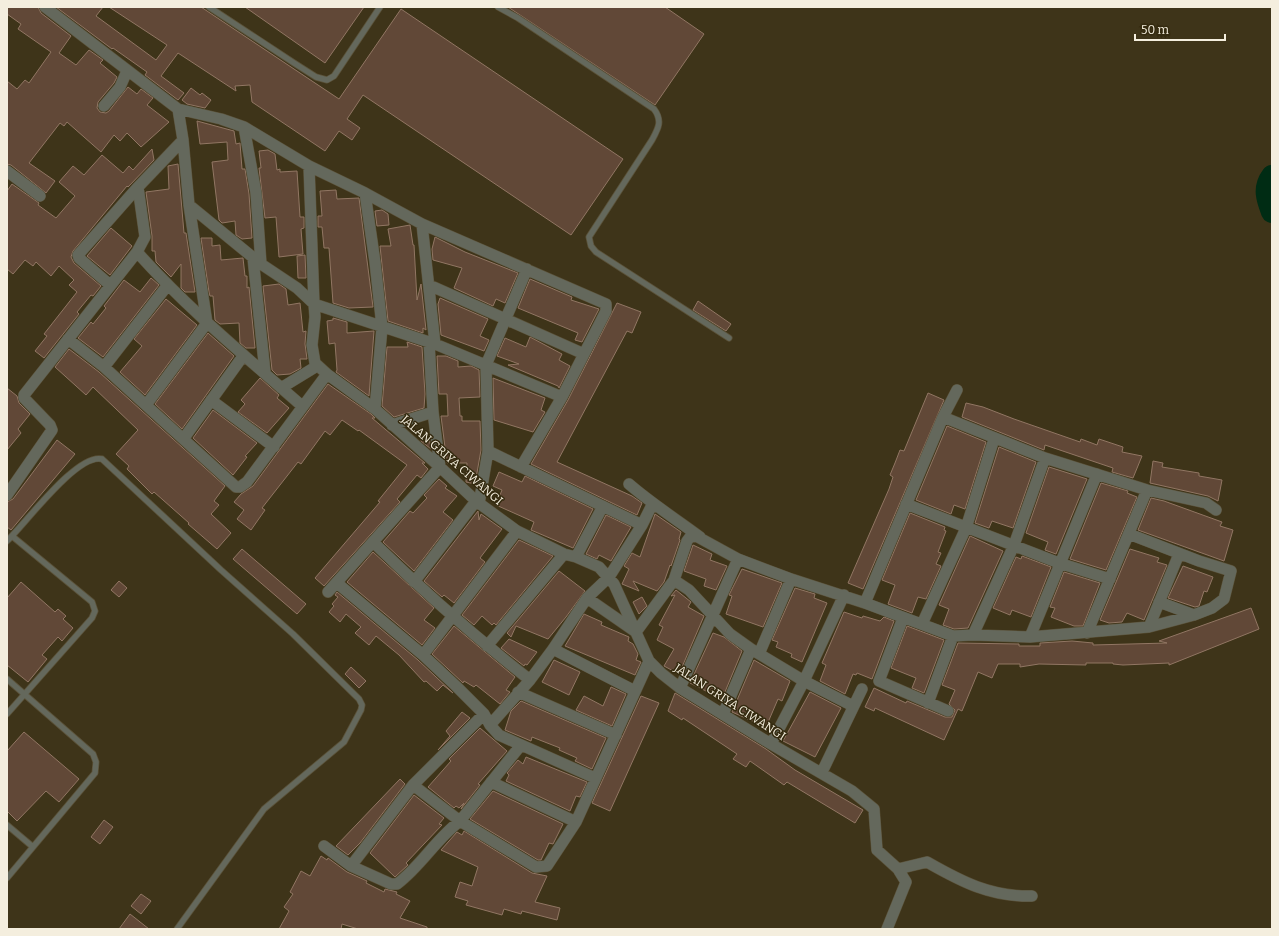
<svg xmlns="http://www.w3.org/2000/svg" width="1279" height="936" font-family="Bitter,serif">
  <rect width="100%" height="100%" fill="#3e3419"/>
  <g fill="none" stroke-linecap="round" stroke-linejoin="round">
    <path stroke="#002c14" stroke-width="22" d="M1272,176C1263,188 1267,199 1272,212"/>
  </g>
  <path fill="#614837" stroke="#917663" d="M7,7H38L41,13L71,36L59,53L76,65L89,50L103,60L100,63L117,77L114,83L98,102L97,108L100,112L106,113L109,111L128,87L137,94L141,89L153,98L147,105L169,122L141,147L127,133L120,141L114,135L101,152L67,122L64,126L60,123L29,163L55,181L46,193L11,165L7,164V81L17,89L25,80L29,83L51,52L18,29L21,24L7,14Z
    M56,7H103L96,16L156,60L167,45L109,7H201L339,99L401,9L623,159L571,235L363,95L347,119L360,128L352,140L339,131L325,151L252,102L250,85L235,86L236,91L178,53L161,76L184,93L178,100L145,75L147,72L113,48L112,49Z
    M245,7H364L325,63Z
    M508,7H665L704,34L655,105Z
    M191,88L200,95L202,93L211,100L205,108L187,104L182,100Z
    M197,121L234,131L236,144L240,143L242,169H245L249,194L252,238L242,239L236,235L235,221L222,223L219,220L212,162L228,160L227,142L200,144Z
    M152,149L154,160L128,187L127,186L73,251L71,257L74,263L101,286L93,296L91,295L77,312L79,314L44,358L35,351L47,336L44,334L77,292L69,285L74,280L59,266L51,276L36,262L33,266L25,260L13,274L7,269V191L12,184L39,203L38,205L56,218L75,196L59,182L73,166L84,175L102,155L123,173L129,166L133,170Z
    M268,150L275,154L277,170L280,169V172L297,171L300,217H304V228L301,229L303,254L279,257L276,217L265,218L259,168H261L259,151Z
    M178,164L184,233H186L195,292H185L181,288V264L171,277L156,262L155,251H152V236L146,192L169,189L168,166Z
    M336,190L337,199L359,198L373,307L349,308L333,303L329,248H324L322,227H318V216H322L320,191Z
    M382,210L388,214L389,225L377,226L375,211Z
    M410,225L413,245H414L417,300L421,284L426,330L423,328V333L388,321L380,246H391L388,229Z
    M111,228L132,246L110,275L87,256Z
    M435,237L465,252L518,273L505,303L496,299L493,306L454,288L462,268L433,260L432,249Z
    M201,238H212V246L220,245L221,260L243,258L245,276H247V288L249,287L255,348H246L240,343L239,323L220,324L215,320L213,296H210L209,292Z
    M305,255L306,278H298L297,256Z
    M151,278L159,285L103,357L78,338L91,322L93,324L106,308L104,306L124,280L140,292Z
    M530,279L572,297L571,300L599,309L582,342L575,340L578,333L518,308Z
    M279,284L286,289L288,305L300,303L303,332L306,331L305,344L307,359H300L301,368L290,374L277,375L272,370L263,286Z
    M440,298L488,319L480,336L489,340L484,351L441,335L438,304Z
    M166,299L197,325L145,395L120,372L142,346L134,339Z
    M698,301L731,324L726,331L693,310Z
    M617,303L641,312L632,333L627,331L557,462L632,496L642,503L637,515L531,464L568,400Z
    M333,318L347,322V333L374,331L369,396L336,372L337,370L335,343L329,344L327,321L333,320Z
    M208,333L234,356L182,429L155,404Z
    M530,337L562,354L559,360L570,366L559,388L558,386L508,365L519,364L497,356L505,338L526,347Z
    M407,342L422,347L425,394L424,408L394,417L382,406L387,347H408Z
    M69,349L99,372L225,486L214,501L219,505L211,514L231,533L217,549L188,524L189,523L154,492L152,494L127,469L129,466L116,454L138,430L93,387L86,395L55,367Z
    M437,356H446L458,361V367L471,366L479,370L480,397L459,398L460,416H462V421H480L481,450L475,484L466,482L467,463H447L441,416H448L447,394H439Z
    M260,378L279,395L277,398L289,408L267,433L238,412L245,404L241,400Z
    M493,378L545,398L541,410L545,412L533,432L494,420Z
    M328,384L371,414L375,418H372L425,463H422L428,469L421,478L417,475L397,499L400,502L324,586L315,578L380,502L378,501L407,465L359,430L358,431L342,420L330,435L325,431L301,464L298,462L262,508L265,510L251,530L237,519L244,510L234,502L241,494L253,486Z
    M7,388L17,396L19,403L30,414L18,429L21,433L7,450Z
    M928,393L944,400L863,589L848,583L889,489L893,477L890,475L895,463L900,450L904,451Z
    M966,403L983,407L1014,419L1080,442L1081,439L1097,445L1099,439L1123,447L1122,452L1142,456L1133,478L1112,472L1113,468L1045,445L1044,450L962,417Z
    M213,410L257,443L245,456L247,457L233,475L193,438Z
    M947,426L986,442L965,509L954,505L951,514L916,500Z
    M423,436L429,438L431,449L421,441Z
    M57,440L75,454L11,530L7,527V502L13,499Z
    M999,447L1036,462L1013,528L992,521L989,528L975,523Z
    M1153,461L1163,463L1162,467L1199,473V476L1222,480L1218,501L1208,496L1150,483Z
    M1049,467L1087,479L1056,554L1045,550L1048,542L1026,533Z
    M499,472L522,482L525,476L593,509L573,548L531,530L534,522L496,505L502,490L493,486Z
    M439,479L447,486L445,488L457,496L443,512L453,520L414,571L383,542L410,511L413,513L427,498L424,495Z
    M1101,483L1128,491L1127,493L1137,497L1106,570L1070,559Z
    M1151,498L1164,501L1222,522L1220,526L1233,530L1224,561L1138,530Z
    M478,511L479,520L481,514L502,529L480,558L485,562L454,603L444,595L442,597L424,581Z
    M910,513L945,527L944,530L946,531L938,552L941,553L936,564L941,566L926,599L918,597L912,613L888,604L895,585L882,580Z
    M655,514L681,532L679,539L680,540L671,566L670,565L664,582L657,591L633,581L639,591L622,584L629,569L624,566L632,553L640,557Z
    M606,515L631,527L611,561L599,555L597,559L586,554Z
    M970,536L1003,551L968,628L954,629L943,625L949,609L939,605Z
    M519,540L553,556L496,625L494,623L492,625L482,616L474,625L462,615Z
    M693,545L712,554L710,560L727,566L716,590L704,586L706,579L684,571Z
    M242,549L306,604L297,614L233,559Z
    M1130,549L1159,558L1157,562L1167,565L1144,620L1127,613L1122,622L1109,623L1100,620Z
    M373,552L434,608L424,620L435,628L422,645L347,582Z
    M1022,556L1051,567L1031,617L1012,610L1010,615L993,608L1016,557L1021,559Z
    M1183,566L1213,577L1207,592L1204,591L1199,606L1195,607L1168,598Z
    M742,569L782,583L763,627L726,614L732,596L729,595Z
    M559,571L585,591L566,617L548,639L516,626L511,637L507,633Z
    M1064,572L1100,583L1083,626H1074L1051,617L1055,608L1050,607Z
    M119,581L127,588L119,597L111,590Z
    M21,582L55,612L58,609L66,616L63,619L73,628L62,641L58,637L42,655L47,659L28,682L7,665V598Z
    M795,588L815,594L814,598L827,603L802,662L791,657L792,654L776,647L778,642L772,640Z
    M676,590L691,602L688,607L704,616L679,674L664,666L674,649L657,640L663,627L659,625L675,595L671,596Z
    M337,592L418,660L453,693L443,685L437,691L426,681L424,682L399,655L376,636L369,645L355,633L361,627L346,614L340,622L329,612L334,606L332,604L338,597L335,595Z
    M642,597L647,606L639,614L633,602Z
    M1251,608L1259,629L1169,665V663L1123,665L1113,664V663H1086V665L1039,664L1020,667V664H998L992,678L978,672L962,711L958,709L944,740L875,708L874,711L865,707L874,688L906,703L907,701L945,717H952L955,710L949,704L955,690L942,685L958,643L1019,644V646H1040V643L1072,641L1093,643V645L1167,643L1159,641Z
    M844,612L862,618L863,616L880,621L884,617L894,621L872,679L857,673L856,675L853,674L845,694L820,681L826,665L822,663Z
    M584,614L602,622L601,625L629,637L628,641L633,644L638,654L636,660L641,662L635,675L565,646Z
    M454,626L515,677L506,690L510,692L500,704L476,685L474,687L464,681L463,683L432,654Z
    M907,626L944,640L924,693L912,688L916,678L891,668Z
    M713,633L724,637L742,651L722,699L690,683Z
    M509,639L537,652L527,665L525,664L524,666L501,648Z
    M554,660L580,672L569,695L542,682Z
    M754,660L790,681L782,701L778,699L766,727L732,712Z
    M351,667L366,681L359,688L345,674Z
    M611,687L626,694L612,726L576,710L584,696L603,706Z
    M810,692L841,708L815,757L783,741Z
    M675,693L766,749L795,770L863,810L855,823L787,782L784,785L750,761L746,767L733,759L737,754L683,718L682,720L668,711Z
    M641,696L659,703L610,811L592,803Z
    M521,701L606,738L592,769L575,761L577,758L559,750L560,748L532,737L531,741L505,730L511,711Z
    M462,712L470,718L438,750L450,736L446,731Z
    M480,728L507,751L478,784L480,785L461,809L464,803L459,808L456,806L454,808L428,787L451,761L449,759Z
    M24,732L79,779L59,802L46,791L17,821L7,811V751Z
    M526,757L587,782L580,797L576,796L570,811L506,781L509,775L507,773L518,760L523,764Z
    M400,779L405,784L360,843L348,855L336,846Z
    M493,791L563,824L553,844L549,843L541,860H538L470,819Z
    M414,795L444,818L439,824L442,825L406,863L408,865L395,877L370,853Z
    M104,820L113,827L100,844L91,837Z
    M464,831L532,873L547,876L535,902L560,908L557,920L522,911L521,914L504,909L502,915L466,905L468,901L455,897L460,882L472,886L478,867L441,850L457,832L462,835Z
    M321,856L327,860L328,858L347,872L367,881L366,883L384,892L385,889L397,892L396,894L410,901L400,918L427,927V929H358L342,924L341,929H279L289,911L284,907L293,894L290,892L301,871L310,876Z
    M141,894L151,901L141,914L131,906Z
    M130,914L149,929H119Z"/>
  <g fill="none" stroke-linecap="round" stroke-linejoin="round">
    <defs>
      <path id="lane" d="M209,7L294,63L316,77L327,80L334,76L380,7
        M498,7L518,18L654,109C663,121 658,129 652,140L589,237L591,246L596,252L729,338
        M7,541C26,523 77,453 102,459L221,570L293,634L359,699L362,705L361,710L344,742L264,809L177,929
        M7,679L93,754L96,762L95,773L7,878
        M7,714L92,618L95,611L92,602L12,536
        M7,825L33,847"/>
      <path id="street" d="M45,7L178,109L183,140L189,205L261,264L297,288L314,304L315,317L312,345L315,363L327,374L375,409L440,467L476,501L517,531L564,554L576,557L599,567L614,584L649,661L661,673L680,688L771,744L852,791L874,809L877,850L898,869L906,882L887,929
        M104,106L120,87L127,71
        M178,109L221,119L244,127L309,166L365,193L422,224L606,304V311L562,397L521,467
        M244,127L256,193L261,264
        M309,166L314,304L435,344L562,397
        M7,171L40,196
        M365,193L375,262L382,327L375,409
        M422,224L435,344
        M137,252C187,308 245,356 302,406
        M253,258L265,372
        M110,285L79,258L78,255L138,187L183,140
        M429,285L584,354
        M68,339L104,367L236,487H240L247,482L327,374
        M104,367L167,286
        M281,388L317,366
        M211,400L274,447
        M146,405L207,323L189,205
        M943,417L1045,458L1147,490L1206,503L1216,510
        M392,425L433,412
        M184,438L243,356
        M488,451L642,525
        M629,484C652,504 676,519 700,537
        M7,495L52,430L50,425L24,398V395L137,252L145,237L138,187
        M479,504L488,451L486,365L527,269
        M906,504L1059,563L1110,579
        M373,542C423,591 475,637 530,680
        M576,557L603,506
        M674,580L689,590L730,634L751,649L804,681L853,706
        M414,582L476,501
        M337,583L423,655L456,686L484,714L490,725L499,735L595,778
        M328,592L440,467L433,412L429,342
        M587,598L636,632L674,580L687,541L690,537L696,536L738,559L791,579L865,603L953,636L973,635L1030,637L1149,627L1194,615L1212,608L1224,599L1231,571L1199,561L1129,534
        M1159,602L1194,615
        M865,603L943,417L957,390
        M903,618L879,681L948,711
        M922,624L966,528L994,439
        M1149,627L1179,554
        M1087,633L1147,490
        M973,635L1014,545L1045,458
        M1030,637L1097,474
        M487,646L564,554
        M553,649L635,691
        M759,654L791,579
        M423,655L517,531
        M680,688L738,559
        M518,692L616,735
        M928,703L953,636
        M723,714L751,649
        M490,725L530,680L553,649L587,598L609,577L642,525L652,505
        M771,744L804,681L844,595
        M822,772L862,689
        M491,782L576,822
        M413,785L460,821L536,867L547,866L576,822L649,661
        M324,846L351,866L391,884H397C421,866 436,839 460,821L521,745
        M351,866L413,785L484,714
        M898,869L927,862C962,882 991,897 1032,896"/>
    </defs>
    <use href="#lane" stroke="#5b5239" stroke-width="7"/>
    <use href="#street" stroke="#5b5239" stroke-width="12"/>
    <use href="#lane" stroke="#64685c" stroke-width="5.5"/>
    <use href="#street" stroke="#64685c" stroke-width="11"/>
  </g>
  <g text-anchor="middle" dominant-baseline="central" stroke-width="3" stroke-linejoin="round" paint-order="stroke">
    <g font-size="12" fill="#f4eede" stroke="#342a0f">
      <text transform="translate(452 460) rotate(41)">JALAN GRIYA CIWANGI</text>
      <text transform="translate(730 702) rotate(33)">JALAN GRIYA CIWANGI</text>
    </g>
  </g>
  <rect width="1279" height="936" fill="none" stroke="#f4eede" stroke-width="16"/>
  <path d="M1135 34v6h90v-6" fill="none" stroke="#f4eede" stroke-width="2"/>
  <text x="1141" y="34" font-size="12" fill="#f4eede" stroke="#342a0f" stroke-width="3" paint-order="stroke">50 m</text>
</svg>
